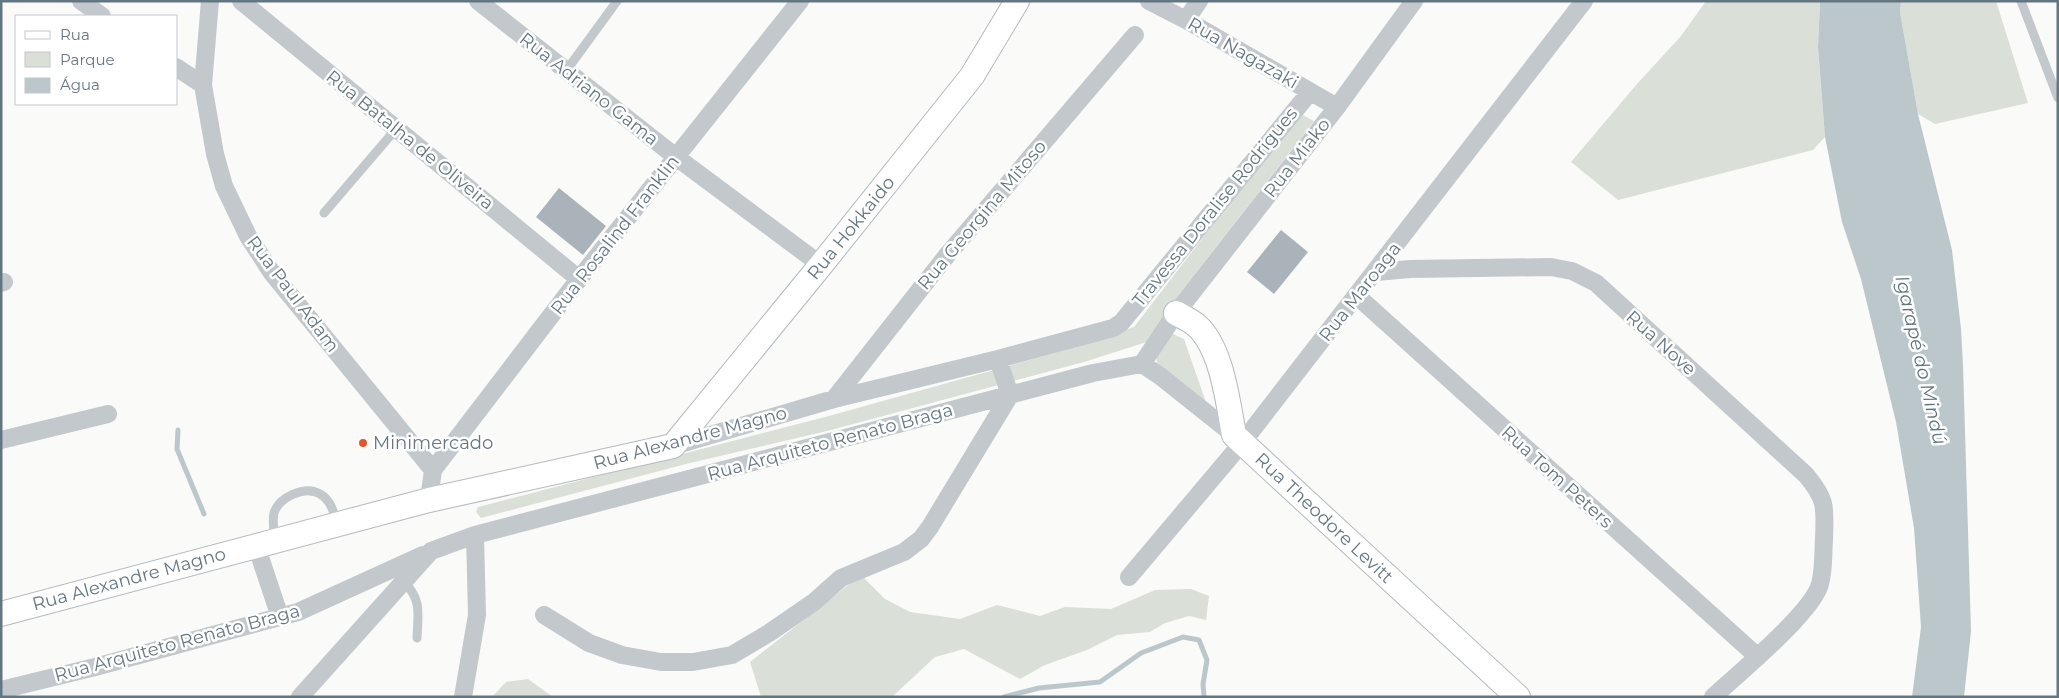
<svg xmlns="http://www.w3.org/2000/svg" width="2059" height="698" font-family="Montserrat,sans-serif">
  <rect width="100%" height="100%" fill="#fafaf8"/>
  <path fill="#dadfd7" d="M1706,1H1820L1818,47L1825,137L1813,150L1618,200L1571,162L1637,84L1681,36Z
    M1901,1H1996L2028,103L1935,124L1918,114L1900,12Z
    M1299,113L1314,121L1177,297L1162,321L1163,334H1173L1184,339L1210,414L1157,365L1156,339L1084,362L831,430L686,464L481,518L476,512L478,507L829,416L1080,346L1134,327Z
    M861,575L885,599L910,612L960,619L997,605L1040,616L1065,607L1111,609L1155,590L1191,589L1209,596L1206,620L1189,616L1165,623L1150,632L1117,635L1087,650L1045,665L1020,679L964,649L935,657L892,697H761L750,662Z
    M528,679L553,697H492L506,682Z"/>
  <path fill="#bbc7cb" d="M1820,1H1901L1900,12L1918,114L1952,250L1961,329L1963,365L1971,631L1964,697H1912L1921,627L1914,528L1896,422L1861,279L1842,222L1825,137L1818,47Z"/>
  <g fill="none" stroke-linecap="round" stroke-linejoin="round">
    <path stroke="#bbc7cb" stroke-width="5" d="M178,430L177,449L204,514
      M1004,697L1039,688L1100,682L1141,653L1183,637L1199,640L1207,660L1203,684L1204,697"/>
  </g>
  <path fill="#aab3b9" d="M559,188L606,226L583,255L536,217Z
    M1281,230L1308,252L1274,294L1247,272Z"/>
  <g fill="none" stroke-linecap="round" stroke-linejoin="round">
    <defs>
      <path id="secondary" d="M1176,313C1183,317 1190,320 1196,325C1222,347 1228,403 1234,435L1518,697
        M1,614L429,500L673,446L821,265L972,76L1017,1"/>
    </defs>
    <use href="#secondary" stroke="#b3babf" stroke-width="26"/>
    <path stroke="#c3c8cc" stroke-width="9" d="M2021,1L2058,98
      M566,71L617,1
      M324,213L396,129
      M275,540C274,532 272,521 274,513C279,497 305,485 320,494C331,500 334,513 337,524
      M404,582C422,600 418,613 417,638"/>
    <path stroke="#c3c8cc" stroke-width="18" d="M81,1L102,16
      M210,1L203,85L215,154L224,186L248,236L272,273L433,470L429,500
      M241,1L579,279
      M478,1L676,157L821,265
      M1149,1L1186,20L1337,107
      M1186,20L1199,1
      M176,67L203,85
      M1376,272L1410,269L1551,267L1572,271L1596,283L1806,475C1827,500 1825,507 1824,539C1823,553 1824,570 1820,584C1813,612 1737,675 1713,697
      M1,283L4,282
      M1357,296L1758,657
      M1142,364L1160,376L1234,435
      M834,399L948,254L1135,35
      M1,440L108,414
      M673,446L834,399L998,359L1113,328L1121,323L1310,92
      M433,470L579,279L800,1
      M256,545L280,617
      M1129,577L1242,443L1584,1
      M544,615L589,643L622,655L661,662H693L732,655L769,633L814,602L841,578L904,552L921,539L930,527L1010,395L998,359
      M1,690L95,667L298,612L423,555
      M300,697L431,551L475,535L1093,373L1142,364L1176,313L1337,107L1414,1
      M463,697L477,615L475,535"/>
    <use href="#secondary" stroke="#fff" stroke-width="24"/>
  </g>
  <circle fill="#e4572e" stroke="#fff" stroke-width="2" cx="363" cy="443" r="5"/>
  <g text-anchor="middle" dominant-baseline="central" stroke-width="5" stroke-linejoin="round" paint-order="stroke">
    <g font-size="18" fill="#657683" stroke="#fff">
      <text transform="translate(1243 53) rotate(30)">Rua Nagazaki</text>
      <text transform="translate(589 89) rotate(38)">Rua Adriano Gama</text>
      <text transform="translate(410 140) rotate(39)">Rua Batalha de Oliveira</text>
      <text transform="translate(1297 158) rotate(-52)">Rua Miako</text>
      <text transform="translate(1215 207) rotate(-51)">Travessa Doralise Rodrigues</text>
      <text transform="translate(982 215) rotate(-50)">Rua Georgina Mitoso</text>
      <text transform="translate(851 228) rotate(-51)">Rua Hokkaido</text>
      <text transform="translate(615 235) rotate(-52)">Rua Rosalind Franklin</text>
      <text transform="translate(1360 292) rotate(-52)">Rua Maroaga</text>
      <text transform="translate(293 294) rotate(53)">Rua Paul Adam</text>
      <text transform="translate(1661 343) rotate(42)">Rua Nove</text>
      <text transform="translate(690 438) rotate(-15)">Rua Alexandre Magno</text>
      <text transform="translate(830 442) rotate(-15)">Rua Arquiteto Renato Braga</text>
      <text transform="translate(1557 477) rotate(42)">Rua Tom Peters</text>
      <text transform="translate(1324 518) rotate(43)">Rua Theodore Levitt</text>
      <text transform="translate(129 579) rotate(-15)">Rua Alexandre Magno</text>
      <text transform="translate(177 643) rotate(-15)">Rua Arquiteto Renato Braga</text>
    </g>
    <g font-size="18" fill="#657683" stroke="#fff" text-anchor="start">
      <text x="373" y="443">Minimercado</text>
    </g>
    <g font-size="19" font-style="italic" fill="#60757c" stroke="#fff">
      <text transform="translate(1921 360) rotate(77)">Igarapé do Mindú</text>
    </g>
  </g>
  <rect width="2059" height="698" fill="none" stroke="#657683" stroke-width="5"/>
  <rect x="15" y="15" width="162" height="90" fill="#ffffff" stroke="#c1c8cd"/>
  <rect x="25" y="31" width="25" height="8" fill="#ffffff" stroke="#c1c8cd"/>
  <text x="60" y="40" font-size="15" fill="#657683">Rua</text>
  <rect x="25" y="52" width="25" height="15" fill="#dadfd7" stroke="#c1c8cd"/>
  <text x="60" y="65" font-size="15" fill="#657683">Parque</text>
  <rect x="25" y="78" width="25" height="15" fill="#bbc7cb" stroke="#c1c8cd"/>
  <text x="60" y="90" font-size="15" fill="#657683">Água</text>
</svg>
